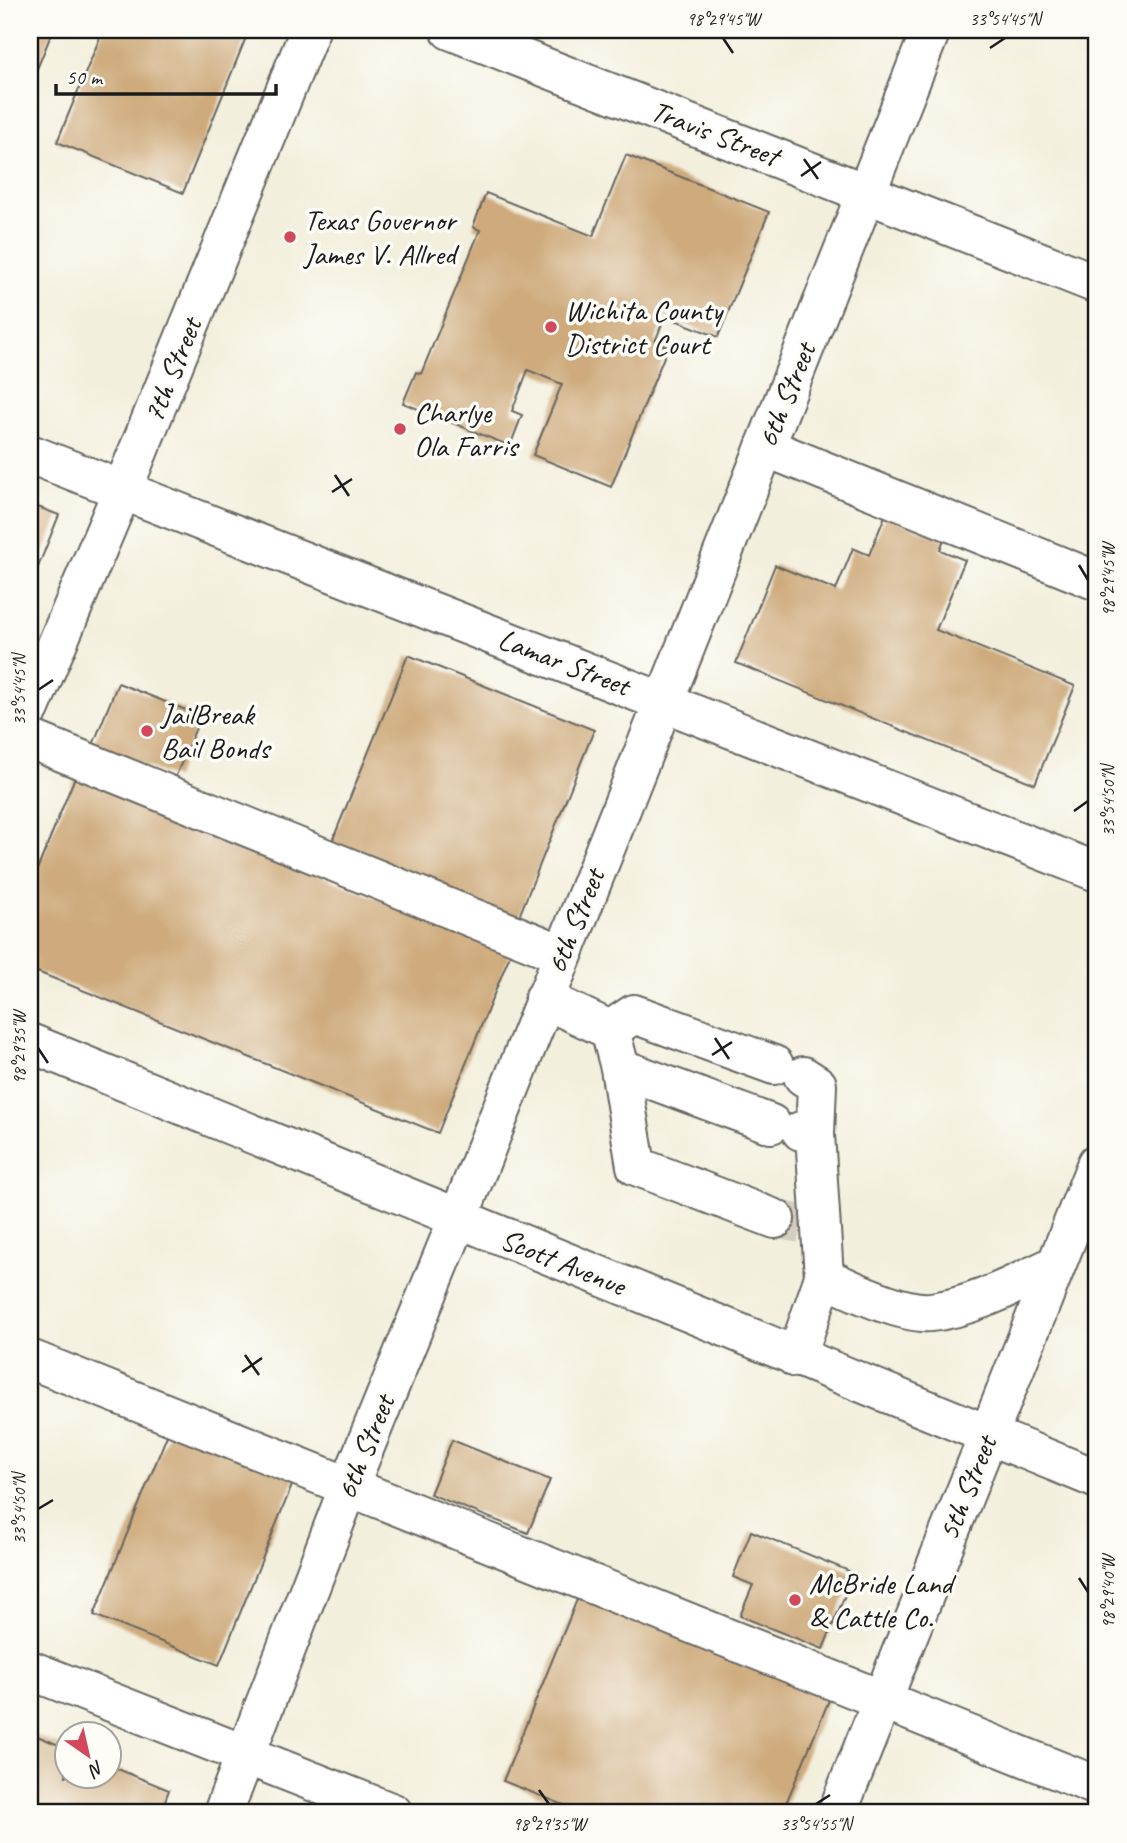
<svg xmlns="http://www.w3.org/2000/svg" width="1127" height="1843" font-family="Caveat,sans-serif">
  <rect width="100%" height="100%" fill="#fdfcf7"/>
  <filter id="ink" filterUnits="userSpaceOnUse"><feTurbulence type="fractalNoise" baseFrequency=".0143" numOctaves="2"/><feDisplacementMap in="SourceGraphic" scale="14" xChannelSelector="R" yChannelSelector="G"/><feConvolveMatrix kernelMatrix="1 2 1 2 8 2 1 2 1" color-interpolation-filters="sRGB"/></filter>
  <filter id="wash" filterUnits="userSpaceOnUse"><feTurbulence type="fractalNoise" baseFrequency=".00686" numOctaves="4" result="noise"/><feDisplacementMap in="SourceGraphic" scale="28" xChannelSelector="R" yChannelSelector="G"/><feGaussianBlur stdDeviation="1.57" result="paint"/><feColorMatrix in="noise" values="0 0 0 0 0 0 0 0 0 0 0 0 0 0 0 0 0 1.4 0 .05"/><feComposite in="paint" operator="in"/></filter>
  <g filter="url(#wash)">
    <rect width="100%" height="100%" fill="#f3efdd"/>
    <g id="blocks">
      <path fill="#ceaa7b" d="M30,30H53L30,86Z
        M103,30H249L183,193L57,142Z
        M626,155L769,212L718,337L665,316L655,342L668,347L611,487L533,455L562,384L528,370L512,411L522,415L510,446L403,403L416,372L421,374L480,230L473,227L486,193L593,236Z
        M30,504L59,515L30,587Z
        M885,516L944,539L940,550L965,560L936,630L1075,686L1035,784L736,663L775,565L836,590L853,548L869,555Z
        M408,655L594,730L518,919L331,844Z
        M118,683L201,716L175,778L93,745Z
        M75,777L511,952L438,1133L30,969V887Z
        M170,1428L295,1478L219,1665L94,1615Z
        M452,1440L550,1480L528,1533L430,1494Z
        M751,1531L854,1573L823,1649L740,1616L753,1585L733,1577Z
        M580,1592L832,1693L782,1813H584L503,1781Z
        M30,1733L66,1748V1776H108V1765L169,1790L160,1813H30Z"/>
    </g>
  </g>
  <g filter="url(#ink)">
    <use href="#blocks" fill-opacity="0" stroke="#676660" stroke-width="2"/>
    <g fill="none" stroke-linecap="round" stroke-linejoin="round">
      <path stroke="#d3cfc0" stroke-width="38" stroke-dasharray="38 19" stroke-linecap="butt" d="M775,1219L801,1224"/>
      <defs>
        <path id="minor" d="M450,30L1097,284
          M765,447L1097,581
          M30,454L1097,872
          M30,708L122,491L310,30
          M30,739L562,954
          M544,999L610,1030L620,1068L771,1124
          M610,1030L634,1014L774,1065
          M620,1068L636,1166L775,1219
          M803,1076L817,1085L815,1134
          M824,1277C849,1289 904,1315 931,1312C974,1307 1017,1283 1056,1265
          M796,1358L824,1277L815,1134L801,1131
          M30,1359L1097,1786
          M30,1670L393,1813
          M223,1813L349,1486L458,1219
          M837,1813L988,1436"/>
        <path id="major" d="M30,1043L1097,1479
          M458,1219L931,30
          M988,1436L1097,1163"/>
      </defs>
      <use href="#minor" stroke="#676660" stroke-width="42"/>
      <use href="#major" stroke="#676660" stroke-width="42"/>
      <use href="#minor" stroke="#fff" stroke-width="38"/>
      <use href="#major" stroke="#fff" stroke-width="38"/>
    </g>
  </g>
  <path fill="none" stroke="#1c1c1c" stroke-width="2.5" d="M723,38L733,53M990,48L1005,38M804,159L818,179M801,176L821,162M335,475L349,496M332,492L352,479M1079,565L1088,580M38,690L53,680M1074,811L1088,801M715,1038L729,1059M38,1048L48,1063M712,1055L732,1042M245,1355L259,1375M242,1372L262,1358M38,1509L53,1500M1079,1578L1088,1592M539,1790L549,1804M816,1804L830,1795"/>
  <g fill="#d1495b" stroke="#fdfcf7" stroke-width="2.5">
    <circle cx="290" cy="237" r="7"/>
    <circle cx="551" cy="327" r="7"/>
    <circle cx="400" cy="429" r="7"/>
    <circle cx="147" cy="731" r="7"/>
    <circle cx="795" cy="1600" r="7"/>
  </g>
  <g text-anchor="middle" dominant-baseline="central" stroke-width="7" stroke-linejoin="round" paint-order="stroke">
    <g font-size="30" fill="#1c1c1c" stroke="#fdfcf7">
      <text transform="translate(715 133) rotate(21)">Travis Street</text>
      <text transform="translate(172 370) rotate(-68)">7th Street</text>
      <text transform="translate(786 395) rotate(-68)">6th Street</text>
      <text transform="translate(564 662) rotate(21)">Lamar Street</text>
      <text transform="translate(575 921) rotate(-68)">6th Street</text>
      <text transform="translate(563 1262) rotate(22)">Scott Avenue</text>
      <text transform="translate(365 1447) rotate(-68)">6th Street</text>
      <text transform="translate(967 1488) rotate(-68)">5th Street</text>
    </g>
    <g font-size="30" fill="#1c1c1c" stroke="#fdfcf7" text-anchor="start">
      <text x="304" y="220">Texas Governor<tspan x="304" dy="34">James V. Allred</tspan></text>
      <text x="565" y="310">Wichita County<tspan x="565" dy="34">District Court</tspan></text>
      <text x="414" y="412">Charlye<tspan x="414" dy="34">Ola Farris</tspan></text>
      <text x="161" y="714">JailBreak<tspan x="161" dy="34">Bail Bonds</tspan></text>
      <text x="809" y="1583">McBride Land<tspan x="809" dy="34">&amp; Cattle Co.</tspan></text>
    </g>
  </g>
  <rect width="1127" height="1843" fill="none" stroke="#fdfcf7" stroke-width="77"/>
  <g transform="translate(88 1755) rotate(146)"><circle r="33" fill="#fdfcf7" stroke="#a3a29f" stroke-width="2"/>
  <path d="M0-5L12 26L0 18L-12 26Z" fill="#d1495b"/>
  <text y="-10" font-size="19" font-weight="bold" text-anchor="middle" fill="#1c1c1c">N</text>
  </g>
  <path d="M56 84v10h220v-10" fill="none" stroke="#1c1c1c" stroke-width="3.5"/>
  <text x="66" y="84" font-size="21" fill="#1c1c1c" stroke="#fdfcf7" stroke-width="5" paint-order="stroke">50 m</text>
  <rect x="38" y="38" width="1050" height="1766" fill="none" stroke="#1c1c1c" stroke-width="2.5"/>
  <g font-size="18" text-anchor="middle" fill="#1c1c1c">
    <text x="723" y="25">98°29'45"W</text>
    <text x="1005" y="25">33°54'45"N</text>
    <text transform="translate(1108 580) rotate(-90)" y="6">98°29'45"W</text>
    <text transform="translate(19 690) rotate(-90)" y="6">33°54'45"N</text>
    <text transform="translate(1108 801) rotate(-90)" y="6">33°54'50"N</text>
    <text transform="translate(19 1048) rotate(-90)" y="6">98°29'35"W</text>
    <text transform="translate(19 1509) rotate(-90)" y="6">33°54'50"N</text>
    <text transform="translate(1108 1592) rotate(-90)" y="6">98°29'40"W</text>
    <text x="549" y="1830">98°29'35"W</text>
    <text x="816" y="1830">33°54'55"N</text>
  </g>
</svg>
